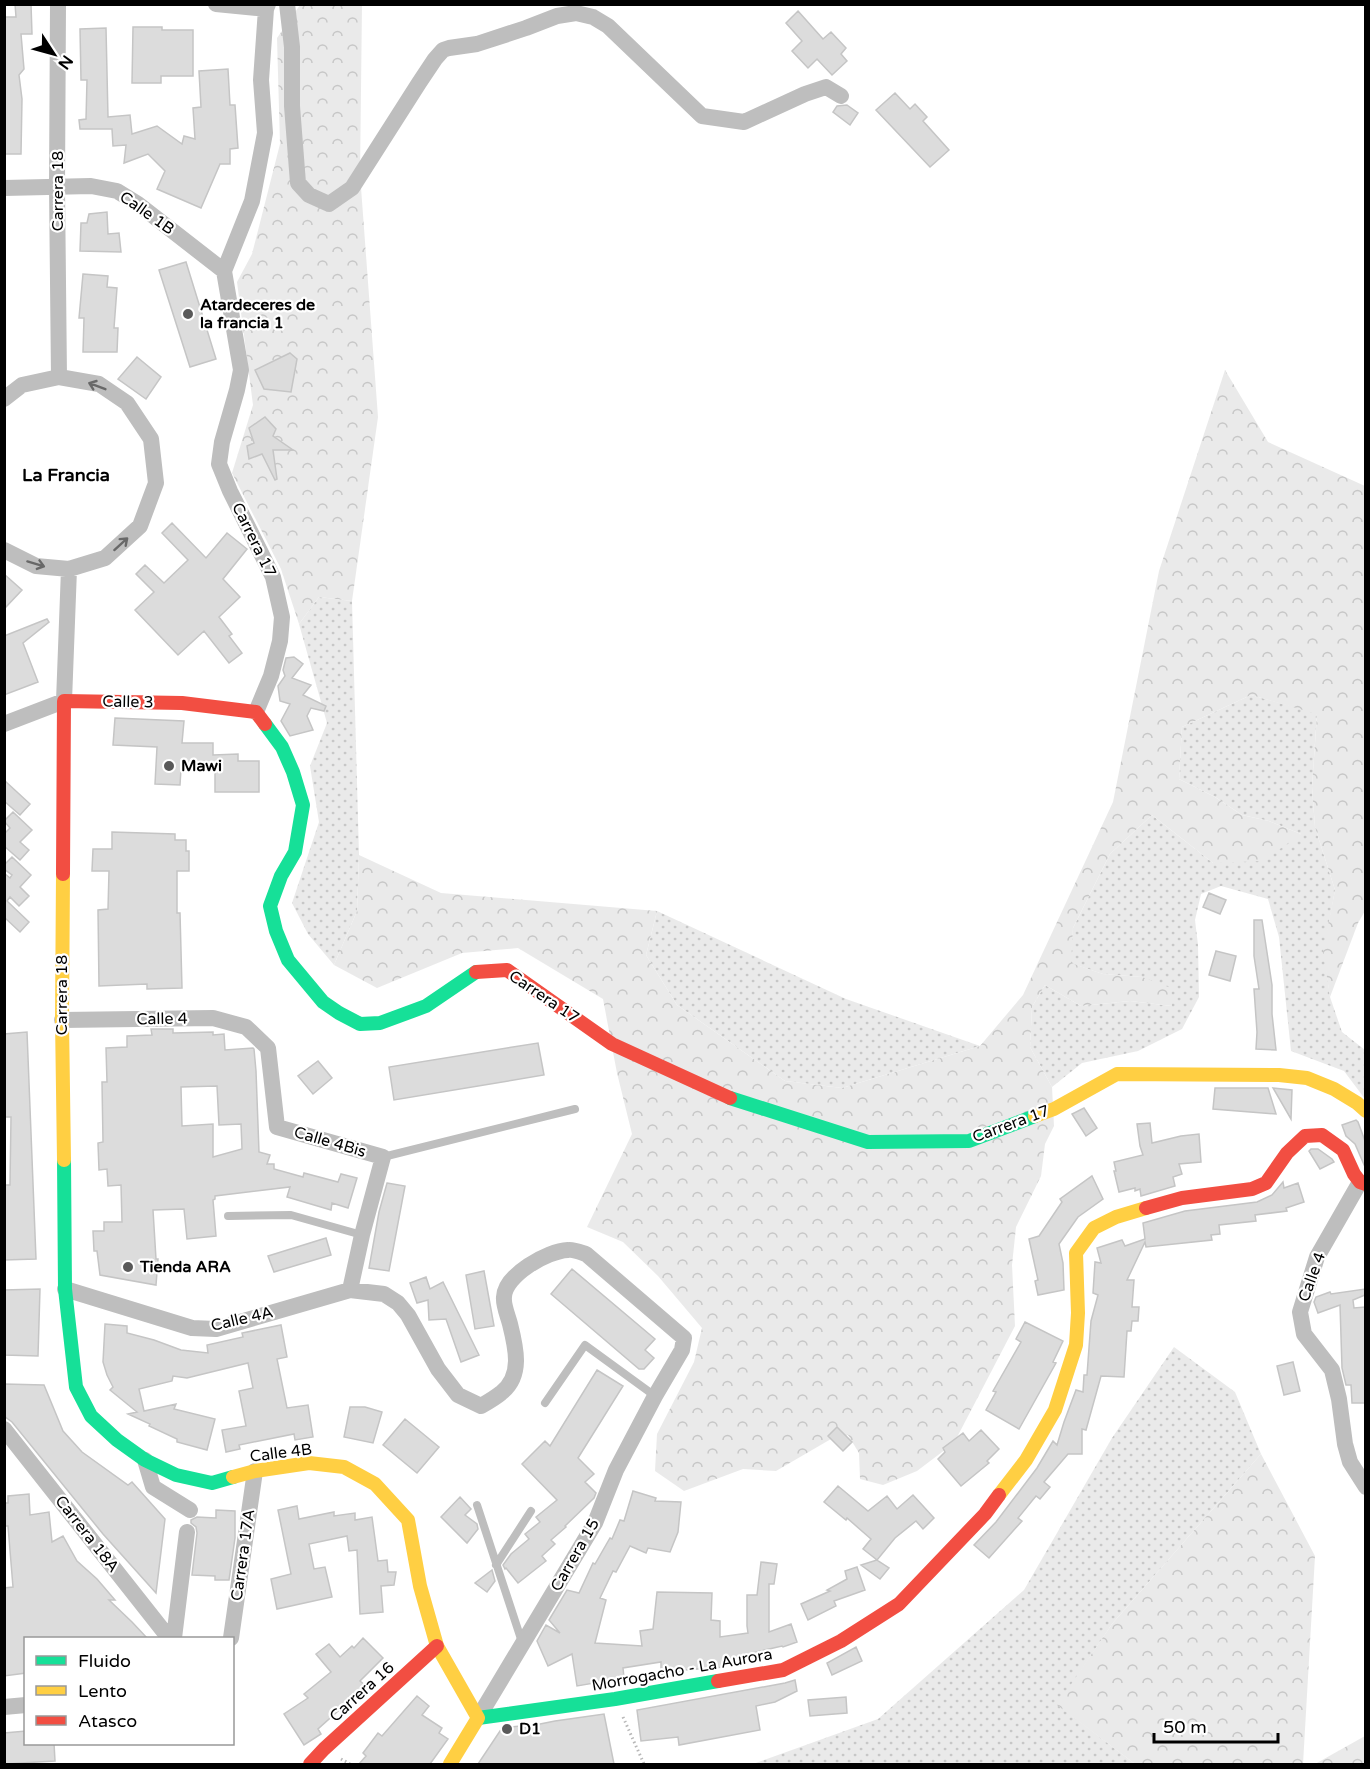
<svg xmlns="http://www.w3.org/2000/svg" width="1370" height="1769" font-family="'Varela Round',sans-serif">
  <defs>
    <pattern id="grass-dots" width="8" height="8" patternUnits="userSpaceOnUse" patternTransform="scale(1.5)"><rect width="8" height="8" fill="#eaeaea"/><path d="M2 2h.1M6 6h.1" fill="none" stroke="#c7c7c7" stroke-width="1.8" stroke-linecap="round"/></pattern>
    <pattern id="forest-crowns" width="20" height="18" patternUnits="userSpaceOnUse" patternTransform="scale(1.5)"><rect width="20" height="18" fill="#eaeaea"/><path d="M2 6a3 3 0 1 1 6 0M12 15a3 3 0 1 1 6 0" fill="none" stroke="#c7c7c7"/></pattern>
  </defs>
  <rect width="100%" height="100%" fill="#fff"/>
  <path fill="url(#grass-dots)" d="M319,597L352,601L359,855L357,911L334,965L308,934L292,903L319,822L310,766L327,723L299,624Z
    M1251,695L1317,713L1312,787L1315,827L1335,890L1324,951L1330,997L1342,1032L1365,1050V1099L1344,1071L1291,1051L1279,937L1268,899L1221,886L1201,894L1195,920L1198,945L1199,997L1182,1029L1138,1051L1082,1063L1052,1087L1030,1047L1032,1007L1045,985L1081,1006L1130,1001L1172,1006L1142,977L1103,974L1070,963L1073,928L1110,854L1152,815L1213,863L1301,834L1269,821L1242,815L1215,797L1179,779L1182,727Z
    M657,911L846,999L980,1046L842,1088L785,1081L677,1005L646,955Z
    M1174,1347L1235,1392L1261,1454L1112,1624L1058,1705L1135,1764H753L878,1719L1024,1590L1112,1438Z"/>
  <path fill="url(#forest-crowns)" d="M300,5H362L360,174L378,417L352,601L319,597L299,624L281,569L232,473L253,405L237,282L252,254L280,144L277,38Z
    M1225,370L1268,442L1365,486V911L1358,923L1330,997L1323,951L1335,890L1315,827L1312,787L1317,714L1251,695L1182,727L1179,779L1215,797L1242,815L1269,821L1301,834L1263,861L1213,863L1152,815L1110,854L1073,928L1071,963L1103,974L1142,977L1171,988L1172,1006L1130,1001L1081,1006L1045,985L1032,1007L1030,1047L1052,1087L1054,1126L1045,1144L1041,1176L1016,1227L1012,1265L1015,1326L954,1443L917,1471L883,1485L860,1479L859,1453L848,1435L831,1439L776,1471L743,1469L684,1491L655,1471L657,1434L694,1362L702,1328L658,1276L623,1242L587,1227L632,1134L617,1073L603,999L518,948L462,953L377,988L334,965L357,911L359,855L441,893L657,911L646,955L677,1005L785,1081L842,1088L980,1046L1023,995L1113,802L1159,571Z
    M1261,1454L1315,1556L1303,1764H1135L1057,1705L1112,1624Z
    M1365,1736V1764H1315Z"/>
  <path fill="#dcdcdc" stroke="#c5c5c5" stroke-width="1.5" fill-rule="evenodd" d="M15,4H31L32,34H21L24,69L19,75L22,99L21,154H4V17H16Z
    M798,11L823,39L831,32L846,48L841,54L847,61L832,75L817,59L808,68L792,51L802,41L786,23Z
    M133,27H162V30H193V76H161V83H132Z
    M106,28L108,117L130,115L132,134L157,126L182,144L184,136L195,139L193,108L201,107L199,71L228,69L230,105H235L238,148L230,149V164H220L201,208L157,189L165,171L148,154L124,163L126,145L113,146L112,129H80L79,120L86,119L87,80H81L80,29Z
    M895,93L910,109L915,104L927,117L923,121L949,150L930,167L876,110Z
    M847,105L858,113L850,125L833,112L837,106Z
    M107,212L108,234L119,233L121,252L80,251L81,223H87L89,214Z
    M186,262L216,359L190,367L159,270Z
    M83,274L108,276L107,287L117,288L114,328H118L117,352H83L84,318H79Z
    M290,353L297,359L291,392L264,389L255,370Z
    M137,357L161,377L146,399L118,379Z
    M265,417L276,429L273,436L293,450H273L277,479L275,480L262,454L249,459L247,446L254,443L249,428Z
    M172,523L206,558L227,533L247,549L223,579L240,597L219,617L232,634L229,636L242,653L229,663L204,631L178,655L135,610L154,592L136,574L145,565L164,583L188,560L162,533Z
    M4,574L22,590L4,609Z
    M47,619L49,622L23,643L38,682L4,695V636Z
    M294,657L303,664L292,678L311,685L303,695L326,706L324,711L311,708L307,716L313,730L290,736L281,721L290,704L280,701L278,686L285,676L283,670L286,658Z
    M115,718L184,721L182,743H213V755L238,754V761H259V792H215V770L181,769L180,785L155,784L157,747L113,745Z
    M4,780L30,804L20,815L4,801Z
    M13,812L32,830L20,842L29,850L20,860L4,846V834L10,828L4,821Z
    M112,832L175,834V840H186V851H189V871H177V913H180L182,988L147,989V984L99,986L98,910L108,909L109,871H92L93,849H112Z
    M12,857L31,875L20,887L29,896L19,906L10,897L7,901L29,922L20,932L4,917V873L10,878L12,875L4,869V865Z
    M1209,893L1226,900L1220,914L1203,907Z
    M1254,920H1262L1272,985V1014L1276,1050L1256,1049L1257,1032L1254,989H1259L1254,956Z
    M1216,951L1236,956L1230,981L1209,975Z
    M151,1029H173V1033L213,1032V1035L224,1034L225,1050L253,1048L254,1049L256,1071L259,1152L270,1155L267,1164H274V1169L303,1177L304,1173L338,1182L341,1174L357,1178L348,1208L332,1203L331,1210L287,1197L290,1187L215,1196V1199L213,1200L216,1236L187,1239L184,1209L153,1210L156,1259H158L156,1285L100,1275L97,1251H94L93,1231H104V1222H122L121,1185L108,1186L107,1169L99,1170L98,1143L103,1142L102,1082H107L106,1048L127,1047V1036L152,1035ZM217,1086L219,1125L241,1124L242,1149L213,1157V1124L182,1126L181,1087Z
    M27,1032L36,1259L4,1260V1185H10L11,1117H4V1034Z
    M538,1043L544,1075L394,1100L389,1067Z
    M318,1061L332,1078L313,1094L298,1076Z
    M1215,1088H1268L1276,1114L1213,1109Z
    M1273,1088L1292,1090L1291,1119Z
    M1084,1108L1097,1128L1086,1136L1072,1114Z
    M1356,1120L1358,1122L1365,1141V1167L1355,1144L1346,1136L1342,1125Z
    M1150,1123L1152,1143L1181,1136L1199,1134L1201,1162L1179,1164L1182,1174L1173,1177L1175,1186L1141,1196L1140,1189L1135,1191V1188L1119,1192L1114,1171H1116L1114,1162L1143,1155L1140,1146L1137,1124Z
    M1311,1149H1318L1332,1159L1334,1162L1320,1169L1309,1151Z
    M1092,1176L1103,1199L1078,1217L1059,1244L1063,1263L1064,1290L1038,1295L1035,1281L1038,1280L1029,1239L1039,1236L1062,1202L1060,1199Z
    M1283,1182L1284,1188L1298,1183L1304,1202L1286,1208L1287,1211L1255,1215L1256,1221L1219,1225L1220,1234L1211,1235L1212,1240L1146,1247L1145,1242L1127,1280H1134L1132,1307H1139L1138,1321H1132L1131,1331H1127L1124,1377L1101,1376L1086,1430L1082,1429V1454H1068L1044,1482L1050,1487L1040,1499L1036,1496L1018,1518L1022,1521L989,1558L974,1545L996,1522L1037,1468L1053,1441L1057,1445L1064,1422L1076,1390L1083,1392L1084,1375H1087L1091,1321L1098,1295L1093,1293L1095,1262L1101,1263L1097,1248L1122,1240L1125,1246L1145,1239L1143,1223L1185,1211L1257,1202L1272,1195Z
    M387,1183L405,1186L389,1271L369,1268L379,1212Z
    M326,1238L331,1255L274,1272L268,1256Z
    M572,1269L655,1339L645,1350L654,1358L644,1369H639L551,1294Z
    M484,1271L494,1326L475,1329L466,1275Z
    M426,1277L430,1289L443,1282L479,1355L461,1362L446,1319L429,1320L428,1300L417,1303L410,1283Z
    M40,1289L38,1356L4,1355V1290Z
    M1365,1289V1295L1353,1300L1354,1308L1365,1307V1403H1352L1351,1385H1346L1342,1368L1340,1305L1318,1313L1314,1302L1316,1297L1330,1292L1331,1294Z
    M1025,1322L1063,1341L1053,1362L1056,1363L1019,1429L986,1410L996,1392L993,1391L1021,1342L1016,1339Z
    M105,1324L127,1326V1333L154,1340L181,1350L208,1353L207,1345L243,1337L242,1333L281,1325L287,1357L277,1359L287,1408L308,1405L313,1437L295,1440L294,1434L239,1445L240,1449L226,1452L222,1430L246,1426L239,1391L253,1388L248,1363L187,1378L173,1376L172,1381L139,1389L144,1411L176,1404L174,1409L215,1419L207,1450L177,1442V1439L149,1426L150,1424L128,1414L137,1412L110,1390L113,1387L107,1375L103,1362Z
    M1293,1362L1300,1391L1284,1395L1277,1366Z
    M597,1370L623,1386L578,1458L594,1474L585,1482L596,1493L594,1498L565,1526L566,1527L551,1540L555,1544L542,1556L546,1561L518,1583L506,1568L505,1569L503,1565L511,1554L529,1539L525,1534L540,1522L536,1517L557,1500L522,1464L545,1441L550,1446Z
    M4,1384L44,1385L63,1431L82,1452L128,1485L132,1482L165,1519L156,1593L103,1534L12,1422L4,1416Z
    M350,1407H365L382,1412L373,1443L344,1437Z
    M405,1419L439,1447L417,1473L383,1445Z
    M837,1427L852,1442L843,1451L828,1436Z
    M981,1430L999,1449L987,1461L989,1463L961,1486L938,1459L945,1452L943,1448L963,1433L969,1441Z
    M838,1486L868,1511L887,1496L897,1509L913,1495L934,1518L923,1529L916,1521L895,1538L877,1560L889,1568L880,1579L861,1565L877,1560L863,1549L871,1539L847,1518L846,1520L824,1502Z
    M633,1491L656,1498L655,1501L681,1502L678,1532L670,1552L648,1548L646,1553L630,1546L616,1572L613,1571L600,1598L606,1600L595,1643L642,1646L640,1631L653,1629L657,1592L712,1593L711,1620L720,1621V1637L748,1633L747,1626V1595H757L761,1562L777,1564L774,1584H769V1632L791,1624L797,1642L783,1647L782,1646L743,1655V1658L723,1660L724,1667L684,1670L683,1674H661V1662L623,1668L624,1678L577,1686L572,1654L548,1666L537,1641L546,1625L560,1633L549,1620L567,1590L579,1593L593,1563L595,1564L610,1538L612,1539L620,1520L624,1521Z
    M29,1494L30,1515L49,1512L52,1542L63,1536L77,1561L97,1579L115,1600H109L132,1622L147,1638H26V1673L4,1676V1588L13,1587L8,1526H4V1503H8V1496Z
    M460,1497L471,1509L465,1515L477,1524L478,1529L467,1543L441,1517Z
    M297,1506L299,1519L334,1512V1516L355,1513V1520L372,1517L378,1561L387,1560L388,1572H396L394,1585L381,1586L383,1612L360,1614L357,1550L349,1551L347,1536L309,1544L314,1569L325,1567L332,1597L277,1609L271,1579L291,1574L278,1510Z
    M216,1510L235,1511V1538L229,1580H215V1576L192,1575L197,1533L196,1527L191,1523V1520L197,1517L216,1518Z
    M857,1567L865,1590L834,1601L836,1606L808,1620L801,1604L830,1591L827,1590L847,1579L845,1571Z
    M492,1570L495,1581L487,1592L475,1583Z
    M363,1638L383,1658L360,1681L366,1686L318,1729L321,1734L304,1745L284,1714L308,1698L304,1694L331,1672L316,1654L329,1644L340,1657L352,1646L354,1648Z
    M856,1647L862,1661L832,1675L827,1663Z
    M795,1680L797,1691L775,1702L756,1706L760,1730L679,1745L678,1737L641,1741L637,1710L785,1683Z
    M417,1696L429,1706L422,1715L442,1728L439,1733L448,1739L430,1764H359L366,1756L363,1753L378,1733L382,1736Z
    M846,1697L847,1713L810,1716L808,1700Z
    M604,1714L614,1764H478L502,1728L520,1726V1728L555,1721Z
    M26,1731V1743H54L55,1761L4,1764V1733Z"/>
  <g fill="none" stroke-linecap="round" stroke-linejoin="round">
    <path stroke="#b8b8b8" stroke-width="3" stroke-dasharray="1.5 3" stroke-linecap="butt" d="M623,1717L644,1764
      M341,1759L350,1764"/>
    <path stroke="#bebebe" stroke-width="8" d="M383,1157L575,1109
      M228,1216L291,1215L362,1235
      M545,1403L585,1345L655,1396
      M477,1505L522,1642
      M496,1565L531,1511"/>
    <path stroke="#bebebe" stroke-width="16" d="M58,4L57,187L59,377
      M216,4L266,9
      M287,4L292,47V106L298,183L309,195L329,204L352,188L419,83L435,59L443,50L449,48L477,44L526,28L557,16L576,13L593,17L608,26L702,116L744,122L805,94L826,87L841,96
      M4,188L91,186L117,191L138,204L224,271
      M4,399L22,385L59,377L99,384L127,403L151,439L156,483L140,526L105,558L69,569L36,566L4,550
      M256,712L271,676L280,641L282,617L273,577L230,491L219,464L222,442L237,390L241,370L224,271L252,201L265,133L261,80L266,9L268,4
      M4,724L64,701L69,569
      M62,1020L213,1018L246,1027L268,1048L277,1127L383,1157L362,1235L350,1290
      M1360,1182L1317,1257L1300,1312L1304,1334L1332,1370L1339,1399L1345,1444L1350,1462L1366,1487
      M65,1289L192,1328L216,1329L350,1290L384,1294L398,1303L408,1315L438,1369L458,1395L481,1406C488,1402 495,1398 501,1393C523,1376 516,1348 510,1324C508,1316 503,1305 504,1297C505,1275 547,1251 568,1250C573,1249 580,1252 586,1254L684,1338L682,1350L655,1396L616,1470L595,1523L478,1718
      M4,1429L169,1638
      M145,1460L153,1487L190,1510
      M174,1638L187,1532
      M231,1638L255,1471
      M4,1707L26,1705"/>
    <path stroke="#16e098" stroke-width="14" d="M265,724L282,747L293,772L303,805L295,852L281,876L270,906L276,931L288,960L323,1002L339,1013L360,1024L380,1023L426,1006L476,972
      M730,1098L868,1142L969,1141L1035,1116
      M64,1160L65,1289L76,1387L91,1416L117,1440L145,1460L176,1475L212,1483L233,1477
      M478,1718L615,1699L718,1681"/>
    <path stroke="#ffcf43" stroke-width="14" d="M63,874L62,1020L64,1160
      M1035,1116L1054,1109L1117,1074L1279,1075L1307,1078L1334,1089L1357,1103L1366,1111
      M233,1477L255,1471L309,1463L344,1467L375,1484L408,1520L420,1586L437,1646L478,1718
      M999,1495L1026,1460L1055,1410L1076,1345L1078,1313L1076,1253L1094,1228L1116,1217L1146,1208
      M450,1764L478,1718"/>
    <path stroke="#f24e42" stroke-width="14" d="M63,874L64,701L182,703L256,712L265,724
      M476,972L507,970L612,1044L730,1098
      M1146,1208L1182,1198L1252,1189L1266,1183L1287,1153L1305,1136L1322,1135L1343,1150L1354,1174L1360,1182L1366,1184
      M718,1681L783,1670L841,1641L899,1604L985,1514L999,1495
      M310,1764L324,1749L437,1646"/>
  </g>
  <defs><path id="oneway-shaft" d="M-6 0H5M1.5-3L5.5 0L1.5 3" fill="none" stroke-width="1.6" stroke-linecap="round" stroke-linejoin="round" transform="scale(1.5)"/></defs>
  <g stroke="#686868">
    <use href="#oneway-shaft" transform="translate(97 386) rotate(-159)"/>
    <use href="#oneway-shaft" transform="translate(121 544) rotate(-42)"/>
    <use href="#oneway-shaft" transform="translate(36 564) rotate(17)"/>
  </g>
  <g fill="#595959" stroke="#fff" stroke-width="2">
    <circle cx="188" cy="314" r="6"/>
    <circle cx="169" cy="766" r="6"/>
    <circle cx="128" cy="1267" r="6"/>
    <circle cx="507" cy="1729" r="6"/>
  </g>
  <g text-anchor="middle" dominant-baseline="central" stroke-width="4.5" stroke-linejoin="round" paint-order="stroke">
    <g font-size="16" fill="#000" stroke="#fff">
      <text transform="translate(58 191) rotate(-90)">Carrera 18</text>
      <text transform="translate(147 213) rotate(35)">Calle 1B</text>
      <text transform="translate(254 540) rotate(64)">Carrera 17</text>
      <text transform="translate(128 702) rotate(1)">Calle 3</text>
      <text transform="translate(62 995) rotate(-90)">Carrera 18</text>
      <text transform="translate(544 997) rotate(34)">Carrera 17</text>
      <text transform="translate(162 1019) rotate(-1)">Calle 4</text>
      <text transform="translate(1011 1124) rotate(-20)">Carrera 17</text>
      <text transform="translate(330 1142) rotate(16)">Calle 4Bis</text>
      <text transform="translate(1312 1277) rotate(-70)">Calle 4</text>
      <text transform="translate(242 1319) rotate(-13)">Calle 4A</text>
      <text transform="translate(281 1453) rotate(-7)">Calle 4B</text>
      <text transform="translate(87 1534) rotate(52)">Carrera 18A</text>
      <text transform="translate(243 1555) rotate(-82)">Carrera 17A</text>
      <text transform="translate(575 1555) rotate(-60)">Carrera 15</text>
      <text transform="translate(682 1670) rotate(-10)">Morrogacho - La Aurora</text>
      <text transform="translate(362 1692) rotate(-42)">Carrera 16</text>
    </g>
    <g font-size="16" font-weight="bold" fill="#000" stroke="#fff" text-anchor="start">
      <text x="200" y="305">Atardeceres de<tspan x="200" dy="18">la francia 1</tspan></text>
      <text x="181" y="766">Mawi</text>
      <text x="140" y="1267">Tienda ARA</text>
      <text x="519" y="1729">D1</text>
    </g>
    <g font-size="18" font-weight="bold" fill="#000" stroke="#fff">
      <text x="66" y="475">La Francia</text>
    </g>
  </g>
  <rect width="1370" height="1769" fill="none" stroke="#000000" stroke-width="12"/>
  <rect x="24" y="1637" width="210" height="108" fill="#ffffff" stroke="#999999" stroke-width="1.5"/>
  <rect x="36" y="1656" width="30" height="9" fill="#16e098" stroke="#999999" stroke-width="1.5"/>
  <text x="78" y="1667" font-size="18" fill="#000000">Fluido</text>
  <rect x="36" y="1686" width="30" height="9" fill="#ffcf43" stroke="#999999" stroke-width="1.5"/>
  <text x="78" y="1697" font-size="18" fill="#000000">Lento</text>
  <rect x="36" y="1716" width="30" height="9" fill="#f24e42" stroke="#999999" stroke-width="1.5"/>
  <text x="78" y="1727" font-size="18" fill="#000000">Atasco</text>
  <g transform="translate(54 54) rotate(126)" stroke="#ffffff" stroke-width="4.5" paint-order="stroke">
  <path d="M0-4.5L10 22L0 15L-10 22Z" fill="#000000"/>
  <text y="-9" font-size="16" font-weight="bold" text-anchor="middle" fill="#000000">N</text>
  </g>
  <path d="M1154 1733v9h124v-9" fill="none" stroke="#000000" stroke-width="3"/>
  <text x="1163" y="1733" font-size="18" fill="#000000" stroke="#ffffff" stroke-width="4.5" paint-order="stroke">50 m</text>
</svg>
